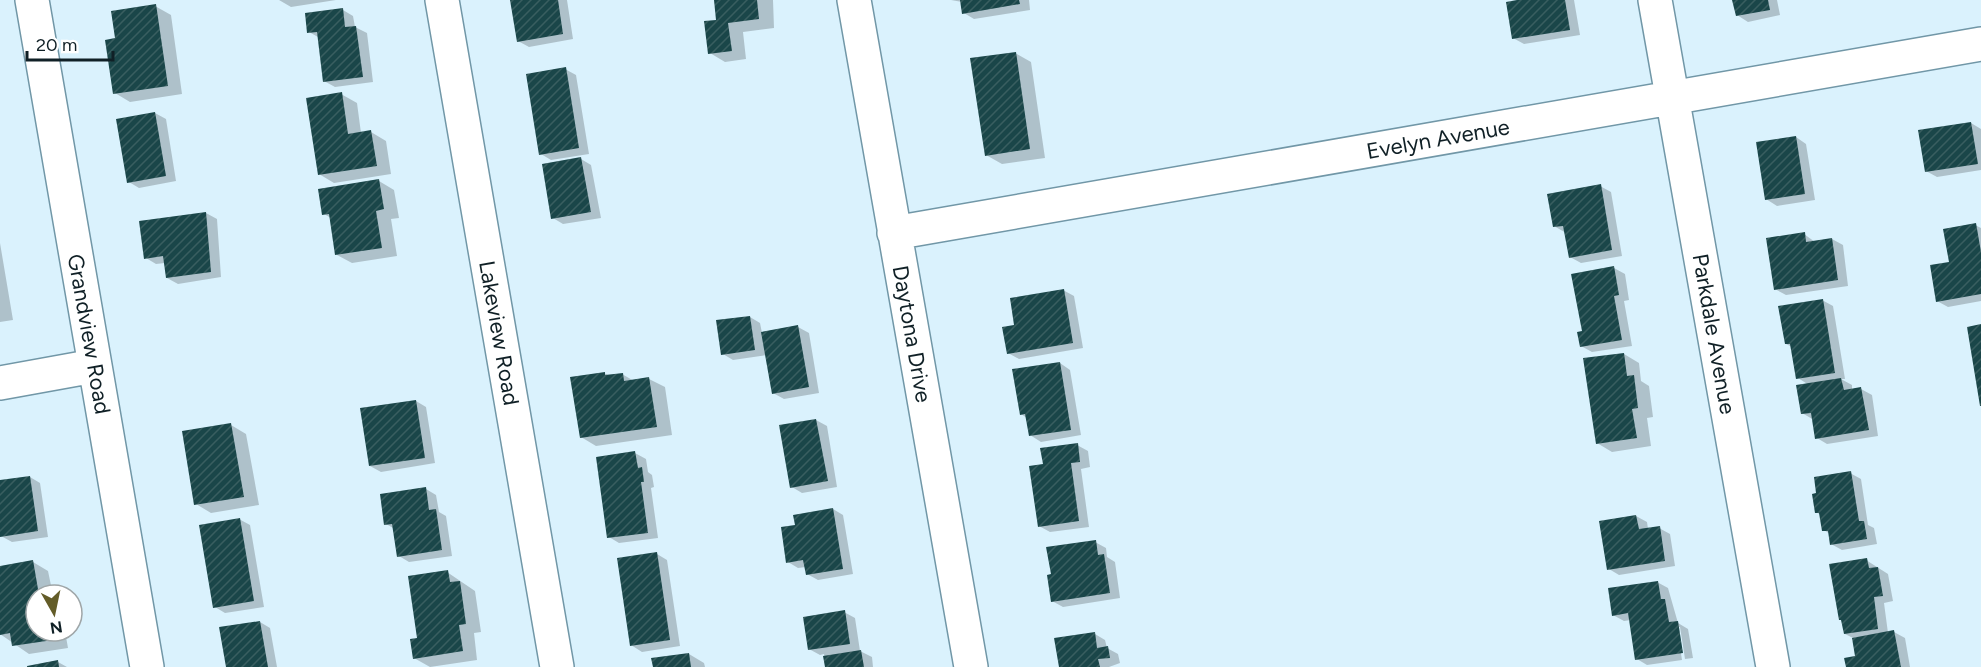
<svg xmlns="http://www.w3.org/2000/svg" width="1981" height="667" font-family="Figtree,sans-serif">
  <defs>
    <pattern id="building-hatch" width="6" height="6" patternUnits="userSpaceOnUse" patternTransform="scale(1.5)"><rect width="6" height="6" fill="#1a4649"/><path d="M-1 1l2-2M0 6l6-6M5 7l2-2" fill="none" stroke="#395e60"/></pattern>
  </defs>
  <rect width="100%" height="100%" fill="#daf2fd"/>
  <path fill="#0003" d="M279,0H336L291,7Z
    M511,0H567L573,39L529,47L518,41Z
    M715,0H773L774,28L743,32L746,59L725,62L710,53L718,21Z
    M951,0H1029L1030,10L974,19L964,13L962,2Z
    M1527,0H1574L1580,35L1524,44L1513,38Z
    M1734,0H1777L1780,15L1748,22L1737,15Z
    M155,6L171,15L182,94L130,102L115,93Z
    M343,10L353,16L355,27L367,33L373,82L335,87L324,81L318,37L309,32Z
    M1015,53L1031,62L1045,158L1002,164L986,155Z
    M565,69L576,75L589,154L551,160L541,154Z
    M341,94L357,103L361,133L371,132L386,141L391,174L334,183L319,174Z
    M155,113L166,119L176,181L139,188L129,182Z
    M1971,123L1981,129V170L1937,177L1926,171Z
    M1796,137L1806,144L1815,200L1777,206L1766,199Z
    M581,159L591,165L601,218L563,224L553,218Z
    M379,181L394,190L399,218L391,219L397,256L352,263L337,255L331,218L324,214Z
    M1600,186L1611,192L1622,256L1581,263L1570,257L1566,233L1554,226Z
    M206,213L217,219L221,277L178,284L167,278L165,263L156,264L146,258Z
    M1975,225L1981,228V301L1948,307L1937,301L1951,263Z
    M1804,234L1815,242L1832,239L1843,245L1848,286L1786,295L1775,289Z
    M0,243L13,320L0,322Z
    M1614,268L1625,274L1629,300L1624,301L1632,346L1592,352L1581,346L1583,332Z
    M1063,290L1074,296L1083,348L1019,359L1008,353L1016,326Z
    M1822,300L1833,306L1845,379H1841L1852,385V390L1861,389L1872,395L1878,436L1827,444L1817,438L1814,420L1802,413L1809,385L1798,378L1792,347L1786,344Z
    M750,317L760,323L762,333L798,327L809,333L819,393L784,399L773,393L767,355L733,360L723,354Z
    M1624,354L1639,363L1641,381L1649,386L1653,417L1647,418L1651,446L1612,452L1597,443Z
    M1060,363L1070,370L1081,435L1041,442L1030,435L1027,418L1021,414Z
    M604,373L610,376L622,374L634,381L649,379L665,387L672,435L596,446L581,437Z
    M416,401L426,407L435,463L381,472L370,466Z
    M816,420L827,426L837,487L802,493L792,487Z
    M231,425L246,434L259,505L211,513L196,504Z
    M1077,445L1088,451L1090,467L1081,469L1089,527L1050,532L1039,526L1044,466Z
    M635,453L646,459L648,472L652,475L654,487L651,488L658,538L619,543L609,537Z
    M1850,473L1861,479L1868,525L1874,528L1877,544L1842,550L1831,544L1830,534L1824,530L1821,515L1816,512Z
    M30,477L40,483L48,537L12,542L1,536L0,481Z
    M426,489L436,495L439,512L446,516L452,556L409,562L399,556L395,529L386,524Z
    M833,509L843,515L853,574L818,580L807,574L806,567L798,568L788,562L796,527Z
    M1636,516L1647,522L1648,529L1659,528L1670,534L1675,566L1619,575L1609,569Z
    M239,519L250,525L264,607L225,613L215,607Z
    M1095,542L1106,548L1107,557L1115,562L1120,598L1063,607L1052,601V575Z
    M657,554L667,560L680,646L642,652L631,645Z
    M1866,560L1888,574L1893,601L1884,603L1888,633L1894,632L1905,638L1910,667H1847L1857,657L1853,638L1845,634Z
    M33,562L48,571L53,595H36V631H65L68,648L29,654L0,634V568Z
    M447,572L475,591L481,632L474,633L477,660L430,667L414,658L419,640Z
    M1657,582L1668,588L1678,623L1688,629L1693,658L1685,659L1680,627H1677L1682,660L1647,665L1637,659L1631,620L1624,621L1613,615Z
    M844,612L855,618L860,651L872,657L873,667H826L824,654L820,655L809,649Z
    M260,622L270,628L277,667H227Z
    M1095,634L1105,640L1107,648L1118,654L1120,663L1109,667H1060Z
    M689,654L704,663L705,667H654Z
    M58,662L67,667H29Z"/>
  <path fill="url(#building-hatch)" d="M510,0H558L563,34L517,42Z
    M714,0H757L759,19L728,23L732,51L708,54L704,21L716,20Z
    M960,0H1019L1020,4L962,14Z
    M1517,0H1565L1570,30L1512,39L1506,2Z
    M1732,0H1768L1770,10L1736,16Z
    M156,4L168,86L113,94L105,40L115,38L111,11Z
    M343,8L345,27L356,26L363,77L323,82L317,32L307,33L305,13Z
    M1016,52L1030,149L985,156L970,58Z
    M566,67L579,148L539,155L526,74Z
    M342,92L348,134L371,130L377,166L318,175L306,98Z
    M155,112L166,176L127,183L116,119Z
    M1971,122L1978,164L1925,172L1918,130Z
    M1796,136L1805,194L1765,200L1756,142Z
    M581,157L591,212L551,219L542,164Z
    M379,179L384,209L376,211L382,248L335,255L329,214L322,215L318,189Z
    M1601,184L1612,250L1569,258L1563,226L1553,227L1547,194Z
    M206,212L211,272L166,278L163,256L144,259L139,221Z
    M1976,223L1981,252V294L1936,302L1930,265L1949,262L1943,229Z
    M1805,232L1806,242L1832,238L1838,280L1774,290L1766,238Z
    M1614,266L1619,295L1614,296L1622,340L1580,347L1577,332L1582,331L1571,274Z
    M1064,289L1073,343L1007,354L1002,327L1014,325L1010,298Z
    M1823,299L1835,373L1796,379L1790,344H1785L1778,306Z
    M750,316L755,350L721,355L716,320Z
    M1981,324V406H1980L1967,327Z
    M798,325L809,387L772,394L761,332Z
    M1624,353L1627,376L1634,375L1638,408L1632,409L1637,438L1596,444L1583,358Z
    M1060,362L1071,430L1029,436L1025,414L1020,415L1012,369Z
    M605,372V375L623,373L624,381L649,377L657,427L580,438L570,377Z
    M1841,378L1844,390L1861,387L1869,430L1815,439L1811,413L1801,414L1796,385Z
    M416,400L425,458L369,466L360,408Z
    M816,419L828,481L790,488L779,425Z
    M231,423L244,497L194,505L182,431Z
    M1078,443L1080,462L1071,463L1079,521L1038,527L1029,466L1043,464L1040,448Z
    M635,451L638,468L642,467L644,482H641L648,533L607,538L596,457Z
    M1851,471L1859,521H1864L1867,539L1830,545L1828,531H1822L1819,513H1815L1812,494L1816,493L1814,477Z
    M30,476L38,531L0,537V480Z
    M426,487L429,510L436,509L442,550L397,557L392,524L384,525L380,494Z
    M833,508L843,569L806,575L803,560L786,563L781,527L795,525L793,515Z
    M1636,515L1639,529L1660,526L1665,561L1607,570L1599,521Z
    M240,518L254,601L213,608L199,525Z
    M1096,540L1098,555L1104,554L1110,593L1051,602L1047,575L1051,574L1046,547Z
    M657,552L670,640L630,646L617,558Z
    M1867,558L1869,568L1878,567L1883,596L1874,597L1878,629L1844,634L1841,620H1839L1829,564Z
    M33,560L39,595H36V631H52L53,640L12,646L10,633L0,635V566Z
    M448,570L450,582L460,581L466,624L459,625L463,651L413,659L410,639L417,638L408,576Z
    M1658,581L1661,599H1665L1669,622L1678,621L1683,653L1635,660L1628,613L1612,616L1608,588Z
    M845,610L850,644L808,650L803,617Z
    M260,621L268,667H226L219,627Z
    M1894,630L1901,667H1846L1844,658L1855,656L1852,638Z
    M1095,632L1097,648L1108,646L1110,658L1098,659L1100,667H1059L1054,638Z
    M861,650L864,667H825L823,656Z
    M689,653L691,667H653L651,658Z
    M58,660L59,667H27V666Z"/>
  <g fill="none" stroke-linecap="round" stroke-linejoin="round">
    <defs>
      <path id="minor" d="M32,0L147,667
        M442,0L557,667
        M854,0L971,667
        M1655,0L1773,667
        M894,233L1981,44
        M0,383L94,366"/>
    </defs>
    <use href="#minor" stroke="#7197a7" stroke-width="36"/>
    <use href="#minor" stroke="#fff" stroke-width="33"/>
  </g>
  <g text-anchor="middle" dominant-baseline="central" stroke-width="6" stroke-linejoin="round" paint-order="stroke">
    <g font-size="22" fill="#102026" stroke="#fff">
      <text transform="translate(1438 139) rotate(-10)">Evelyn Avenue</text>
      <text transform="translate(499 333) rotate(80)">Lakeview Road</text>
      <text transform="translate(89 334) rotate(80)">Grandview Road</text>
      <text transform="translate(912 334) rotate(80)">Daytona Drive</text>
      <text transform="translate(1714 334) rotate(80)">Parkdale Avenue</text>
    </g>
  </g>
  <g transform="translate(54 613) rotate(171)"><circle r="28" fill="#ffffff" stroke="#9fa6a8" stroke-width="1.5"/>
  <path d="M0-4.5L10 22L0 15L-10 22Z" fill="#635c28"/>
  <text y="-9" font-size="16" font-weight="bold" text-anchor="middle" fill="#102026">N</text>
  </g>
  <path d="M27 51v9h86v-9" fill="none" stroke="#102026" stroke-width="3"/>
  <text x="36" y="51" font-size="18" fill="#102026" stroke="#ffffff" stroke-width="4.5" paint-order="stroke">20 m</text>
</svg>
